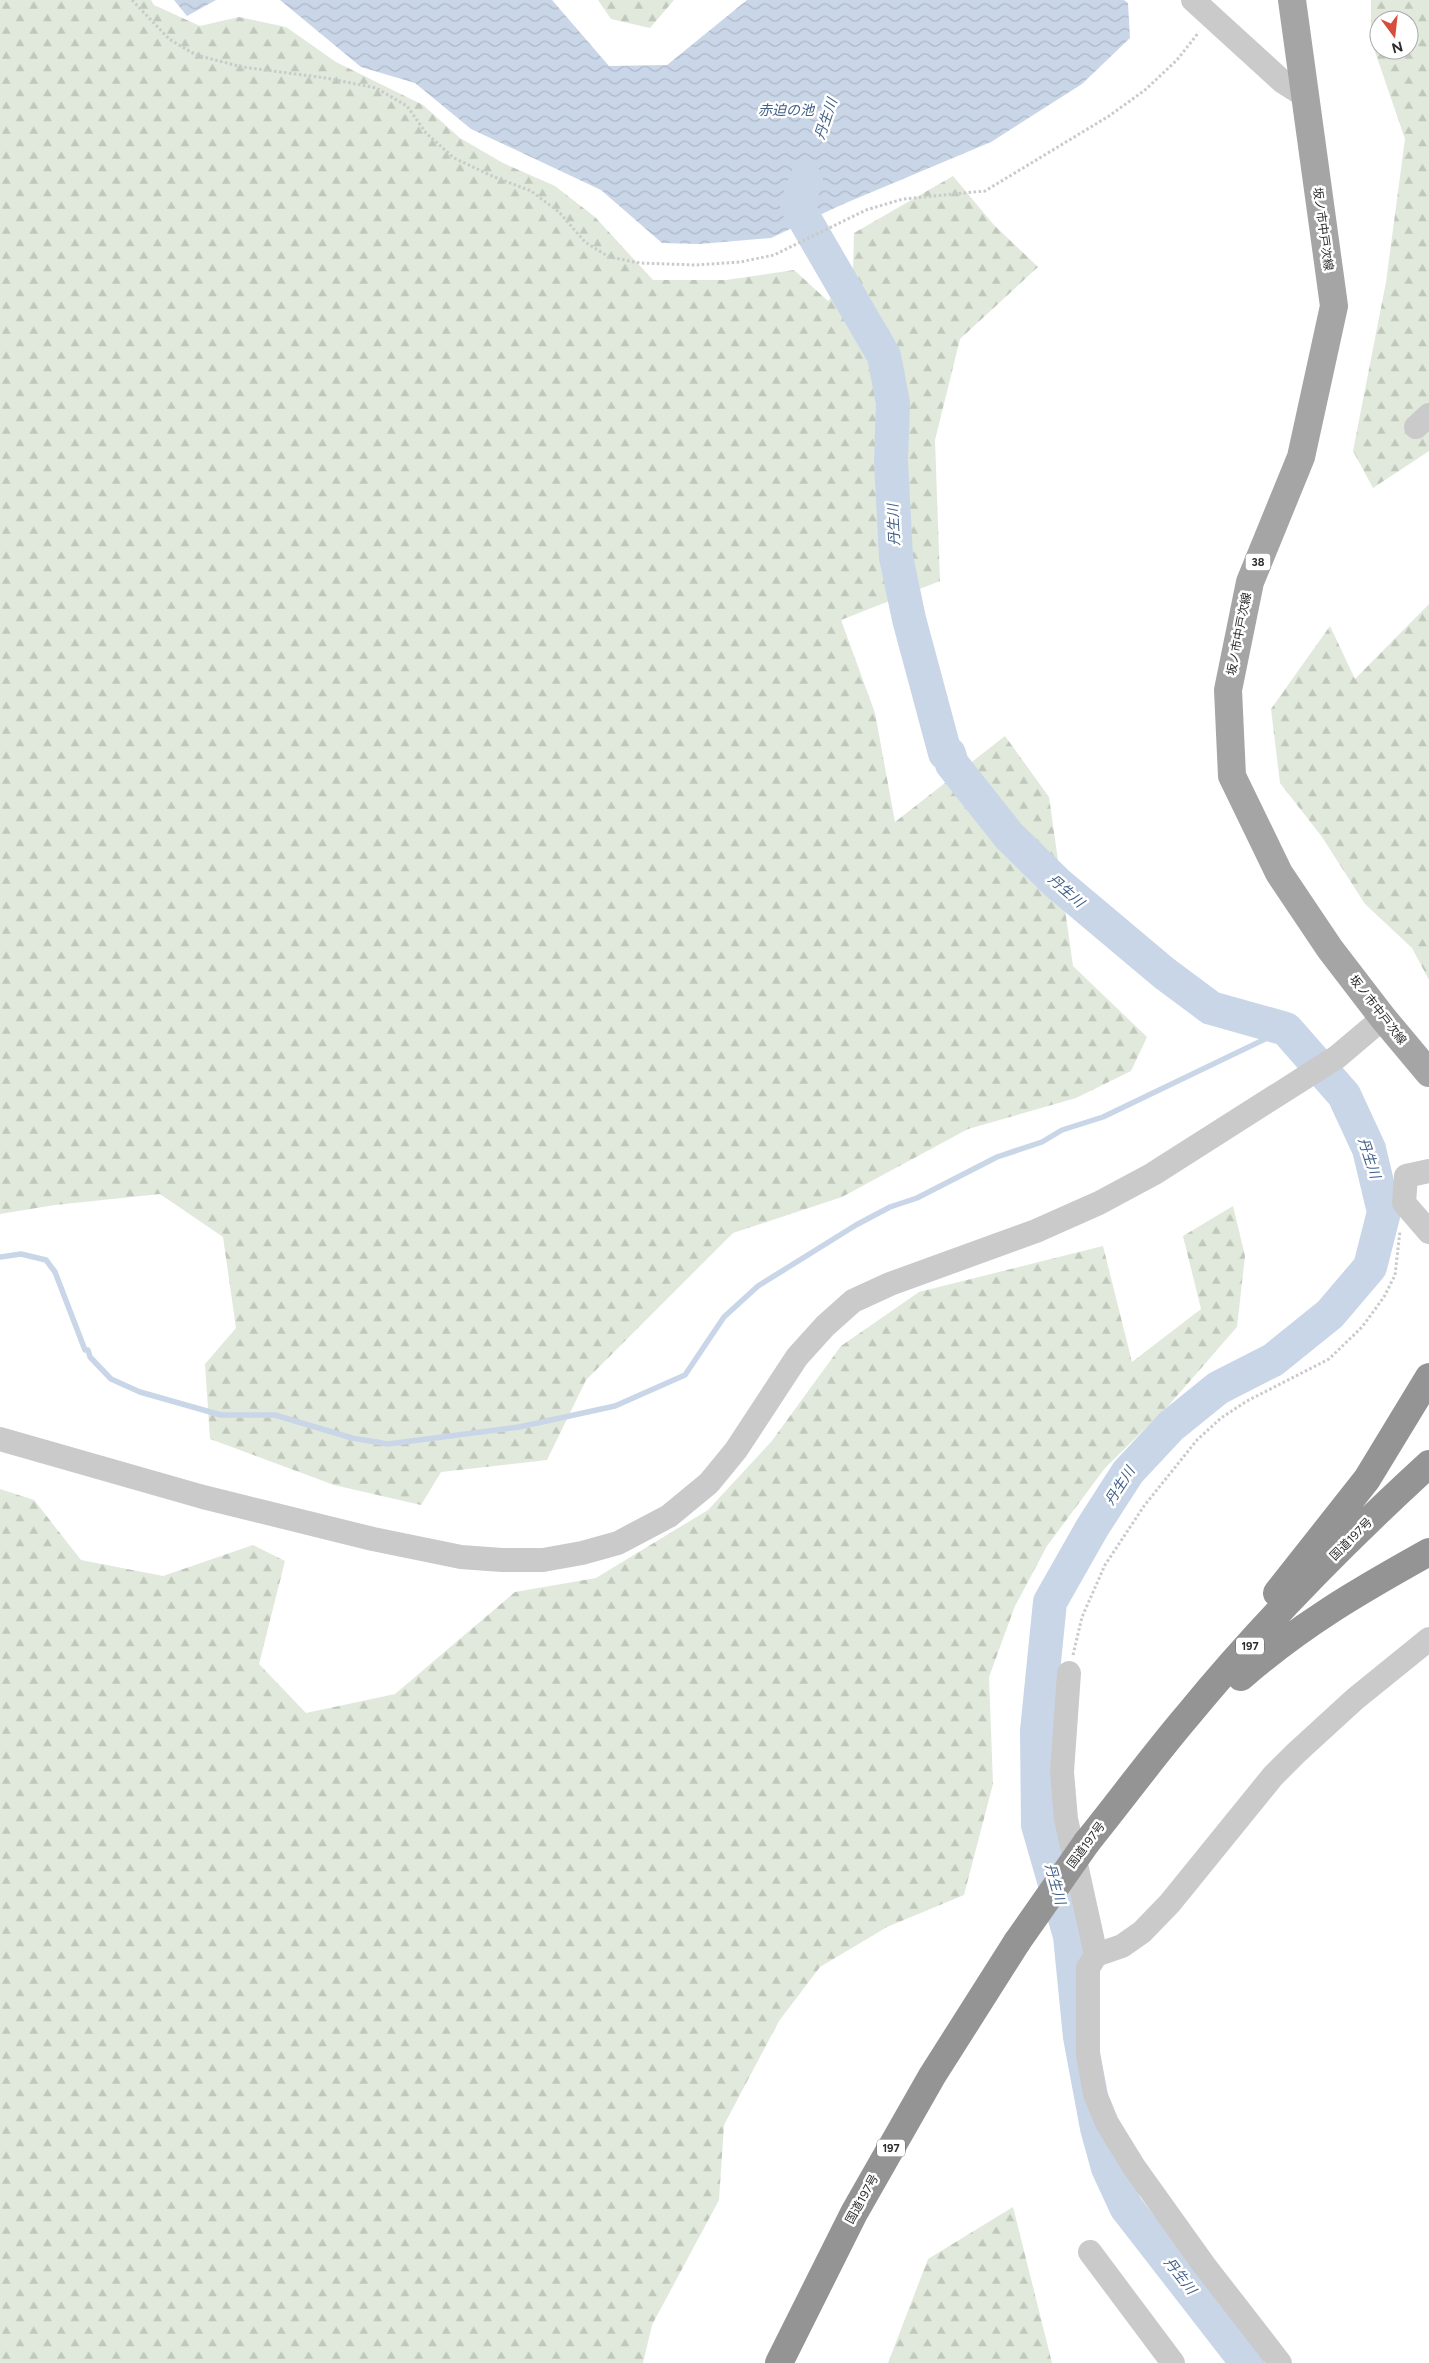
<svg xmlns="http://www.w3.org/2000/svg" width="1429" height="2363" font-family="Figtree,'Noto Sans JP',sans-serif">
  <defs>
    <pattern id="forest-firs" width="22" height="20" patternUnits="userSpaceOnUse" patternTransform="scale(1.25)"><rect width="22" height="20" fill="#e0e9db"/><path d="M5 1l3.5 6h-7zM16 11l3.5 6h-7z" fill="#c0c8bc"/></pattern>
    <pattern id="water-waves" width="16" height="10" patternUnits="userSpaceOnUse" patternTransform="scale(1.25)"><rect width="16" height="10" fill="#c9d6e8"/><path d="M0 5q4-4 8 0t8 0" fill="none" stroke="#adb8c7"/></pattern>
  </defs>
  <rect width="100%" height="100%" fill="#fff"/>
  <path fill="url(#forest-firs)" fill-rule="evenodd" d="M0,0H151L154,5L200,26L239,17L286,27L336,62L423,105L460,138L503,163L555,186L595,217L653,280H726L794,270L828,301L853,272L854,233L953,176L993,224L1038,267L960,339L935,440L940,581L841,620L875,713L895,822L1005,736L1049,797L1073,966L1147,1037L1131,1071L1076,1098L968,1129L842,1197L733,1233L586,1380L547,1460L441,1472L421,1505L334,1485L210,1439L205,1364L236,1328L223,1237L160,1194L55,1205L0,1214Z
    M598,0H674L650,28L611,19Z
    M1371,0H1429V451L1373,488L1353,451L1386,282L1405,139L1371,40ZM1379,20H1409V50H1379Z
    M1429,604V980L1412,948L1365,904L1322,837L1280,783L1271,709L1330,626L1355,679Z
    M1233,1206L1245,1256L1237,1327L1169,1405L1105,1468L1047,1546L1015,1606L989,1677L993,1784L964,1895L887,1927L820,1967L779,2021L724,2125L719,2200L652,2325L643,2363H0V1489L34,1500L81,1560L163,1576L253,1545L285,1561L259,1664L306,1713L395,1694L515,1592L596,1578L708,1510L771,1442L841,1346L919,1292L1103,1246L1132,1362L1201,1309L1183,1236Z
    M1013,2207L1052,2363H888L928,2259Z"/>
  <path fill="url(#water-waves)" d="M174,0H216L187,16Z
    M280,0H552L609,66L667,65L747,0H1124L1128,3L1130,38L1082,84L991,142L841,205L771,238L700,244L662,243L601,190L471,129L415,83L361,67Z"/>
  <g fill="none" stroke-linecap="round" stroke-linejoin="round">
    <path stroke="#c9d6e8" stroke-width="5.5" d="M0,1257L21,1254L46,1260L55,1272L85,1350H88L90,1357L111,1379L140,1392L221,1415H275L352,1438L388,1444L519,1427L615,1406L685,1375L724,1317L758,1286L856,1225L890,1207L917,1198L997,1157L1042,1142L1062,1130L1103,1117L1286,1029"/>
    <path stroke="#c9d6e8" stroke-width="34" d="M806,180L797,206L884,356L893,403L891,461L896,557L909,619L945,753L949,754L952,764L1009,836L1057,883L1164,973L1211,1008L1286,1029L1344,1095L1369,1149L1384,1212L1370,1267L1330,1314L1273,1360L1218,1388L1171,1426L1128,1472L1092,1528L1050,1602L1037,1731L1038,1825L1070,1936L1080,2037L1097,2128L1108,2168L1126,2207L1247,2363"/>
    <path stroke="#cacaca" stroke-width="3" stroke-dasharray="2.5 2.5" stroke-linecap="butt" d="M132,0L169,39L196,55L242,67L326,78L376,88L407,106L426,133L454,158L492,176L531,191L559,212L585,242L609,257L640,263L695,265L740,262L774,255L866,210L903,199L985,191L1109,116L1145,90L1177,60L1199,32
      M1073,1655L1082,1617L1105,1565L1144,1506L1197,1440L1221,1418L1247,1401L1329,1359L1362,1327L1384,1297L1395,1275L1400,1231"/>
    <path stroke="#cacaca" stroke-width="24" d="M1193,0L1283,82L1305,96
      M1416,427L1429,415
      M1429,1171L1406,1176L1404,1203L1429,1232
      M0,1439L203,1497L373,1539L461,1557L502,1560H543L582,1553L618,1543L669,1516L709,1483L736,1450L797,1357L825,1326L853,1301L890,1284L1036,1231L1099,1203L1153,1174L1337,1057L1383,1018
      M1069,1673L1062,1772L1066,1819L1096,1955L1088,1968V2055L1095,2094L1107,2123L1134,2167L1204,2265L1280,2363
      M1096,1955L1122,1946L1142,1932L1170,1903L1273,1776L1296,1753L1355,1699L1429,1639
      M1090,2252L1173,2363"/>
    <path stroke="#a5a5a5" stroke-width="28" d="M1292,0L1334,306L1301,457L1250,582L1228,690L1232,776L1279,873L1330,949L1383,1018L1429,1073"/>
    <path stroke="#949494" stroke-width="28" d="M1277,1593L1367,1479L1429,1377
      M1241,1677C1302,1624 1359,1591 1429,1552
      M1087,1842C1121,1800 1153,1756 1188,1715C1260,1627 1346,1540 1429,1464
      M779,2363L854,2213L932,2076L1017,1942"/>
    <path stroke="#949494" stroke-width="28" d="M1017,1942L1087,1842"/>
  </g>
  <g text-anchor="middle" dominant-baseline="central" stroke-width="5" stroke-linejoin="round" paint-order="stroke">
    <g fill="#fff" stroke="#6c6c6c" stroke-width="1">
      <rect x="1245.5" y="553.5" width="25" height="17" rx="4"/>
      <rect x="1236" y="1637.5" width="28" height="17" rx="4"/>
      <rect x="877" y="2139.5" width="28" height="17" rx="4"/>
    </g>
    <g font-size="11" font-weight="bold" fill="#2d2d2d">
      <text x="1258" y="562">38</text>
      <text x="1250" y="1646">197</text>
      <text x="891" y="2148">197</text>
    </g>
    <g font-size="12" fill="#2d2d2d" stroke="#fff">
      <text transform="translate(1323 229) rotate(82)">坂ノ市中戸次線</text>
      <text transform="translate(1239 634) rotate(-79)">坂ノ市中戸次線</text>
      <text transform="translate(1378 1010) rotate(52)">坂ノ市中戸次線</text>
      <text transform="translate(1351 1539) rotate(-45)">国道197号</text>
      <text transform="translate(1086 1845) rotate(-53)">国道197号</text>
      <text transform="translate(862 2199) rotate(-61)">国道197号</text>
    </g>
    <g font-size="14" font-style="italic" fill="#416088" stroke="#fff">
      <text x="786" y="110">赤迫の池</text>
      <text transform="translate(826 119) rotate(-71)">丹生川</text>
      <text transform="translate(894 525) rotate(-93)">丹生川</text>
      <text transform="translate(1066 891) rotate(41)">丹生川</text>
      <text transform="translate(1369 1158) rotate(72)">丹生川</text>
      <text transform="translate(1120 1486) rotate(-57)">丹生川</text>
      <text transform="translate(1055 1884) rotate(74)">丹生川</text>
      <text transform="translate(1180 2276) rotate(52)">丹生川</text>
    </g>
  </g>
  <g transform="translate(1394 35) rotate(165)"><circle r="24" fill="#ffffff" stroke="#ababab"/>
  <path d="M0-4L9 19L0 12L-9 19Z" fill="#d74d3c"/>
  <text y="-8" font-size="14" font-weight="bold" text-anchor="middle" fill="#2d2d2d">N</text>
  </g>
</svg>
